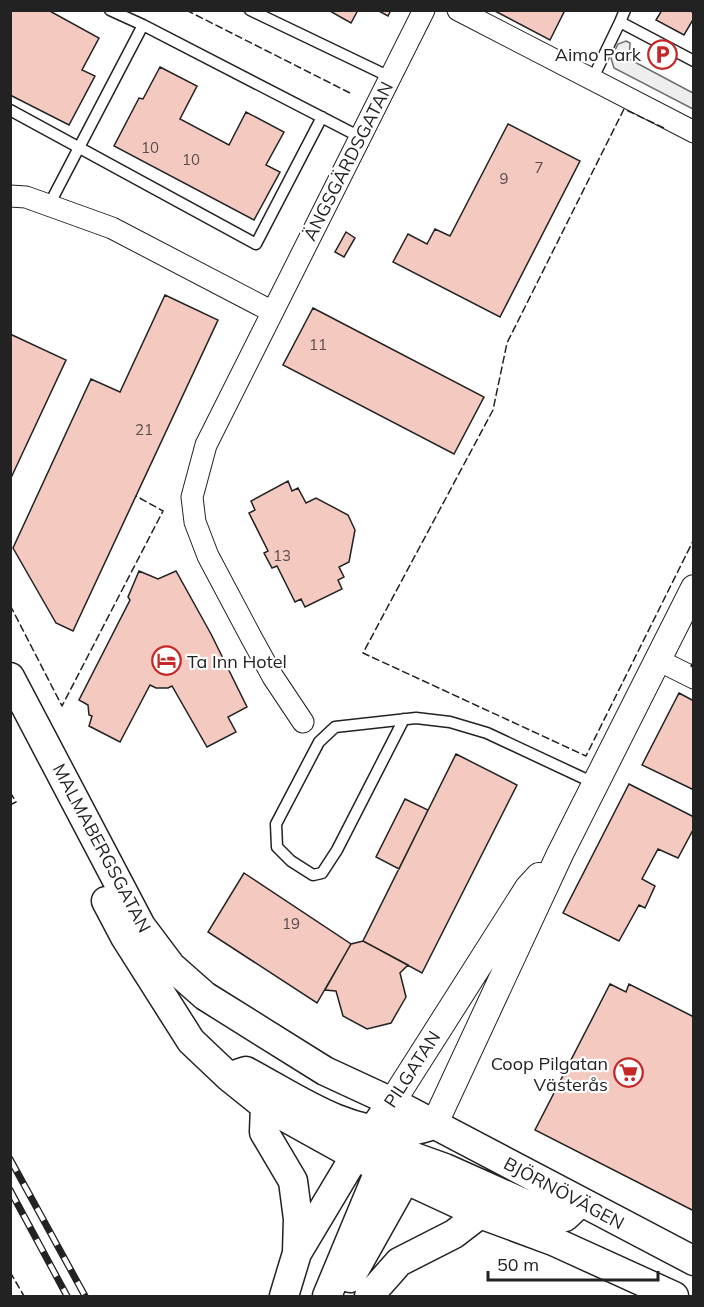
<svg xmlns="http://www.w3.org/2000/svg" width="704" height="1307" font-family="Mulish,sans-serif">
  <rect width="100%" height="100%" fill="#fff"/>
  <path fill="#eee" stroke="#6f6f6f" stroke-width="1.5" d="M626,41L630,43L629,59L693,93V109L614,68L611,58L618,44Z"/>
  <path fill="#f3c9c0" stroke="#222" stroke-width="1.5" d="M10,10H48L99,38L82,70L95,76L69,125L10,95Z
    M328,10H358L351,23Z
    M377,10H391L388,16Z
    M493,10H565L550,40Z
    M662,10H689L694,13V18L684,35L656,20Z
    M160,67L197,86L180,119L229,145L246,112L284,132L266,165L280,172L254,220L114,146L139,98L143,99Z
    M508,124L580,161L500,317L393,262L408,234L427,244L435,229L450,236Z
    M346,232L355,238L344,257L335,252Z
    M165,295L218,320L73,631L56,623L13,548L91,379L120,392Z
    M313,308L484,397L454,454L283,365Z
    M10,334L66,360L10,480Z
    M288,481L292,491L298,488L306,503L316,498L348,515L355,530L349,562L339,567L344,577L338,580L342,589L305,607L301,599L295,602L277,566L272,568L264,553L268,551L249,513L255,510L251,501Z
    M139,571L158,579L176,571L211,634L247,707L228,717L236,732L207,747L172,686L168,688H156L150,685L120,742L89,726L92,716L89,715L88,705L79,700L130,600L128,597Z
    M679,693L694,701V790L642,765Z
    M456,754L517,785L422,973L363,941Z
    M629,784L694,817V828L678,858L658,849L642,879L655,886L645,908L639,905L619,941L563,913Z
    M405,799L428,810L399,869L376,857Z
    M244,873L351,944L317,1003L208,932Z
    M363,941L408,965L400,973L406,997L391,1023L367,1029L343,1016L336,991L325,990L351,944Z
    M610,984L626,992L629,984L694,1017V1211L535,1130Z"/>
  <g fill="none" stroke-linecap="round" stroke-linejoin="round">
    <defs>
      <path id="service" d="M110,10L143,25
        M250,10L390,77
        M620,22L625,10
        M592,80L620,22L694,61
        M10,110L256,244L322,117
        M49,205L143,25L360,137
        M404,719L337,850L322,873L313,875L291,861L277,847L276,824L319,742L335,727L416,718L450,722L487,733L596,784"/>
      <path id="minor" d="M458,10L694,132
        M10,196L26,197L112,228L271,311
        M658,660L694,678
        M303,722L273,677L251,637L208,556L195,522L192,497L206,445L424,10"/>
      <path id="tertiary" d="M392,1102L528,888L539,876
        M434,1125L560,854L694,588"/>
      <path id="secondary" d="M10,677L141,926L171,966L205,996L325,1071L392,1102L694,1261
        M106,901L125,937L191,1041L229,1077L265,1106L355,1156L480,1214L553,1241L674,1296
        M234,1075L246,1071C295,1097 345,1134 403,1132C413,1132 424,1128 434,1125
        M265,1106L264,1132L293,1181L298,1219L297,1252
        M355,1156L384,1151L403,1153L445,1168L557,1218L565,1217L581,1202
        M350,1278L414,1164
        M284,1296L297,1253L355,1156L392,1102
        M327,1296L387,1152
        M369,1296L399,1262L454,1234L480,1214"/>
    </defs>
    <use href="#service" stroke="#222" stroke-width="13"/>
    <use href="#minor" stroke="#222" stroke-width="23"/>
    <use href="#tertiary" stroke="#222" stroke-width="28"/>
    <use href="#secondary" stroke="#222" stroke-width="31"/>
    <use href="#service" stroke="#fff" stroke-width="10"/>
    <use href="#minor" stroke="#fff" stroke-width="21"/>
    <use href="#tertiary" stroke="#fff" stroke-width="26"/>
    <use href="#secondary" stroke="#fff" stroke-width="28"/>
    <defs>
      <path id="rail" d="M10,1159L85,1296
        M10,1190L67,1296"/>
    </defs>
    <use href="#rail" stroke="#222" stroke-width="7"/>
    <use href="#rail" stroke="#fff" stroke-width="4.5" stroke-dasharray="14" stroke-linecap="butt"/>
    <path stroke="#222" stroke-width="1.5" stroke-dasharray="8 3" stroke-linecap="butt" d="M186,10L350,93
      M664,128L624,109L507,343L493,410L363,653L586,756L694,539
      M10,605L62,706L163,511L136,496
      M694,661L691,666L694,668
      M10,792L16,802L10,805
      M10,1272L24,1296"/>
  </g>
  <defs>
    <symbol id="parking-ring" viewBox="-11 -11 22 22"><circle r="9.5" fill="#fff" stroke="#c62828" stroke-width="1.5"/><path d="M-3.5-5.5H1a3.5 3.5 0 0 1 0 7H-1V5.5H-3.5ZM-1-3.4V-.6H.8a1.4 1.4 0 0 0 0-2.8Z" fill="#c62828"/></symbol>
    <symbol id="hotel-ring" viewBox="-11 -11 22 22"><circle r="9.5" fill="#fff" stroke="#c62828" stroke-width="1.5"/><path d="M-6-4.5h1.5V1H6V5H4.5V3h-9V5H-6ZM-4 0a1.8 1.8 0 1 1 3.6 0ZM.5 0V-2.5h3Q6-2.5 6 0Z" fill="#c62828"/></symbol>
    <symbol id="supermarket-ring" viewBox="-11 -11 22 22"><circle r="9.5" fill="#fff" stroke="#c62828" stroke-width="1.5"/><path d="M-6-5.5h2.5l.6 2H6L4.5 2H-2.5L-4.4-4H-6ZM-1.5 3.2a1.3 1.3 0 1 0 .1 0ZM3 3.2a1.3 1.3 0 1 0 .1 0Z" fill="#c62828"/></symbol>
  </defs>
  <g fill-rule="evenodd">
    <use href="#parking-ring" x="646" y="38" width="33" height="33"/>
    <use href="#hotel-ring" x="150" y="644" width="33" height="33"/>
    <use href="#supermarket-ring" x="612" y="1056" width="33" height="33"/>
  </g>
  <g text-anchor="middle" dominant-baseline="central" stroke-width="4.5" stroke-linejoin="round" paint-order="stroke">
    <g font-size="15" fill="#564c4a">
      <text x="150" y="147">10</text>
      <text x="191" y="159">10</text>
      <text x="539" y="167">7</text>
      <text x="504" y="178">9</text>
      <text x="318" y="344">11</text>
      <text x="144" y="429">21</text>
      <text x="282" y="555">13</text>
      <text x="291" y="923">19</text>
    </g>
    <g font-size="18" fill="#222" stroke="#fff" text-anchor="end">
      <text x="641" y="54">Aimo Park</text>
      <text x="187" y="661" text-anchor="start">Ta Inn Hotel</text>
      <text x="608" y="1063">Coop Pilgatan<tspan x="608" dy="21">Västerås</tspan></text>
    </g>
    <g font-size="18" fill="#222" stroke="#fff">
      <text transform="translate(348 161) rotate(-63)">ÄNGSGÄRDSGATAN</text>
      <text transform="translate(102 848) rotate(62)">MALMABERGSGATAN</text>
      <text transform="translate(412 1069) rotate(-57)">PILGATAN</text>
      <text transform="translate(564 1193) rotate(28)">BJÖRNÖVÄGEN</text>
    </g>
  </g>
  <rect width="704" height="1307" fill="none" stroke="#222222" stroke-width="24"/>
  <path d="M488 1271v9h170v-9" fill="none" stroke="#222222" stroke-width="3"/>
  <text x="497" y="1271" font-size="18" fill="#222222" stroke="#ffffff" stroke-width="4.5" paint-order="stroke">50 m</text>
</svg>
